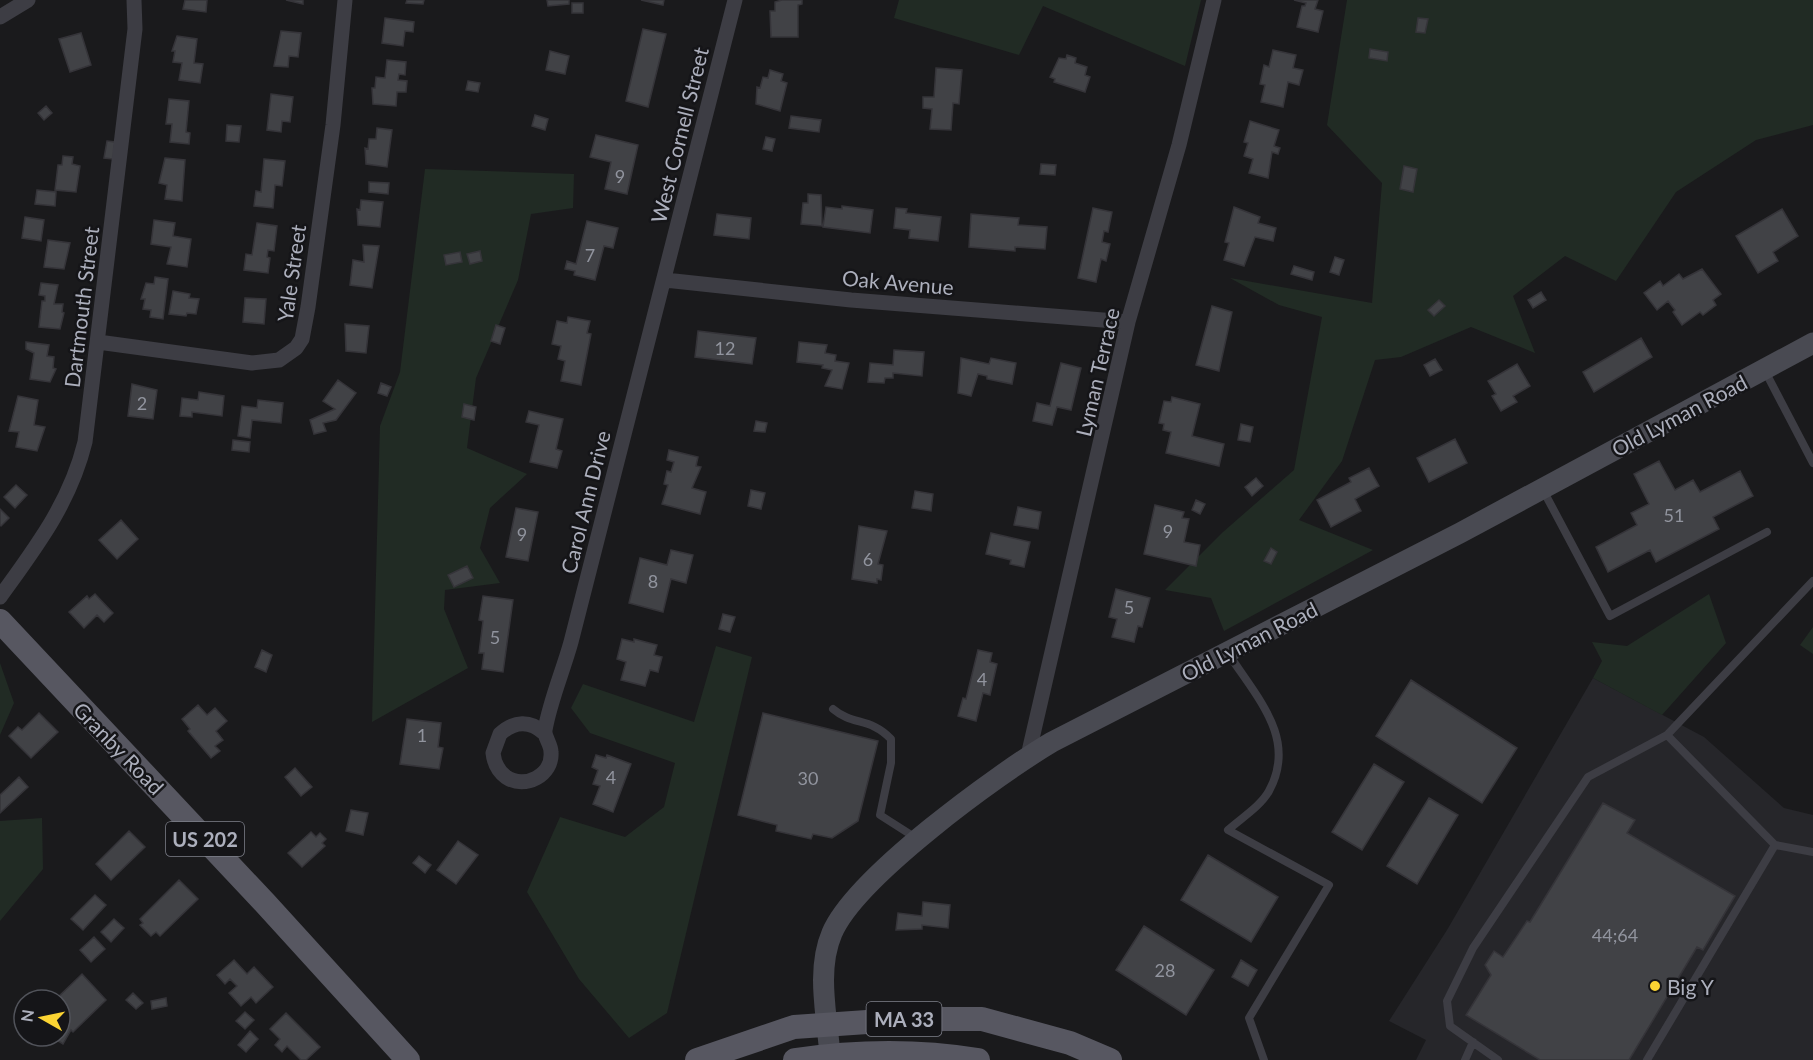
<svg xmlns="http://www.w3.org/2000/svg" width="1813" height="1060" font-family="Lato,sans-serif">
  <rect width="100%" height="100%" fill="#1a1a1c"/>
  <path fill="#26262a" d="M1593,678L1704,737L1784,808L1813,815V1060H1416L1426,1040L1389,1021L1447,930Z"/>
  <path fill="#212b24" d="M899,0H1201L1185,66L1043,6L1019,55L894,18Z
    M1347,0H1813V125L1756,140L1676,192L1616,281L1565,256L1513,296L1535,353L1471,327L1401,357L1375,360L1342,461L1299,520L1373,550L1224,631L1211,598L1165,590L1223,532L1294,470L1322,317L1279,305L1230,278L1372,303L1382,183L1327,125Z
    M425,169L574,174L573,208L531,214L518,280L476,378L467,448L527,474L490,508L480,548L500,583L445,590L444,609L468,668L372,722L380,426L400,372Z
    M1709,594L1726,643L1662,715L1593,678L1602,661L1592,642L1627,646Z
    M1813,627V654L1800,645Z
    M716,646L752,657L667,1013L629,1038L579,979L527,892L560,817L625,837L664,807L675,763L590,733L571,708L583,684L694,722Z
    M0,663L14,703L0,735Z
    M42,818L43,869L0,921V821Z"/>
  <path fill="#414246" stroke="#353439" stroke-width="1.5" d="M185,0H207L206,12L183,9Z
    M286,0H303V4Z
    M407,0H424L423,4L406,3Z
    M547,0H569V4L548,6Z
    M641,0H664L663,5Z
    M782,0H802V4L798,5V37H771L770,11H775V2Z
    M1294,0H1318L1315,9L1323,11L1318,32L1297,27L1302,6H1305L1306,3Z
    M572,3H583V13H572Z
    M385,18L414,22L413,32L405,31L403,46L382,43Z
    M1418,18L1428,19L1425,33L1416,32Z
    M643,29L666,34L648,107L626,101Z
    M281,31L301,33L298,57L289,56L288,67L274,66Z
    M81,33L91,65L70,72L59,39Z
    M177,36L197,39L194,63L203,64L200,83L179,80L182,63L173,62L175,51H172Z
    M1370,49L1388,52L1387,61L1369,58Z
    M1273,50L1296,55L1293,68L1303,70L1299,85L1288,82L1283,107L1261,102L1265,85L1260,84L1264,65L1269,67Z
    M550,51L569,56L565,74L546,70Z
    M1067,55L1076,58L1075,63L1087,67L1085,75L1090,77L1085,92L1054,82L1055,79L1050,77L1059,58L1066,59Z
    M387,60L406,62L405,75L399,74L398,80L407,81L406,92H397L396,106L373,104L372,88H375L376,77L385,78Z
    M936,68L962,70L959,104L953,103L951,130L930,129L932,109L923,108V97H934Z
    M770,70L783,74L781,81L787,83L780,111L756,104L757,87L760,88L763,77L768,78Z
    M468,81L480,83L478,92L466,90Z
    M271,94L293,97L290,122L282,121L281,132L267,130Z
    M169,99L189,101L186,132L190,133L189,144L170,142L172,124H166Z
    M46,106L52,113L44,120L38,113Z
    M535,115L548,119L545,130L532,126Z
    M791,116L821,120L819,132L789,128Z
    M1250,121L1279,130L1274,146L1280,148L1278,154L1272,152L1268,178L1249,173L1253,159L1244,156L1248,143L1244,142Z
    M227,125L241,126L239,142L226,141Z
    M377,128L392,130L387,167L366,164L365,148L368,149L369,139H376Z
    M596,135L638,145L627,194L605,189L611,162L590,157Z
    M766,137L775,139L772,151L763,149Z
    M107,141L115,142L113,159L104,158Z
    M63,156L73,157L72,164L80,166L76,192L55,190L58,165H62Z
    M165,158L185,160L182,201L165,199L167,185L159,183Z
    M264,159L285,161L282,186L275,185L273,208L254,206L256,191L261,192Z
    M1041,164L1056,165L1055,175L1040,174Z
    M1404,166L1417,169L1413,192L1400,189Z
    M369,182L389,183L388,194L369,192Z
    M37,190L56,192L55,206L35,204Z
    M808,194L821,195L822,226L801,224L803,203H808Z
    M361,200L383,202L380,227L358,225L357,209L360,210Z
    M842,206L873,210L870,233L823,227L826,207L842,209Z
    M1234,207L1260,217L1258,223L1276,228L1273,241L1255,237L1244,266L1224,260L1229,243L1225,242Z
    M896,208L907,209L906,213L941,217L938,241L909,238L910,230L894,228Z
    M1093,208L1112,212L1108,232L1104,231L1102,242L1110,244L1106,261L1101,259L1096,282L1078,278Z
    M1782,209L1798,236L1773,252L1778,261L1758,273L1736,236Z
    M717,214L751,218L749,239L714,235Z
    M971,214L1019,218L1018,225L1047,227L1045,249L1015,247V251L969,247Z
    M25,217L44,220L41,241L22,238Z
    M154,220L175,223L173,236L191,239L187,267L167,264L171,247L151,244Z
    M587,221L618,228L613,248L604,246L595,280L574,275L575,271L565,269L567,261L576,264Z
    M257,223L277,226L274,251L268,250L267,257L270,258L268,273L244,270L246,254L252,255Z
    M48,240L70,243L64,269L44,267Z
    M363,245L379,246L372,288L350,285L353,260L364,262Z
    M480,251L482,261L470,264L467,254Z
    M460,252L462,262L446,265L444,255Z
    M1335,257L1344,260L1339,275L1330,272Z
    M1294,266L1314,272L1312,280L1291,274Z
    M1702,269L1721,294L1713,300L1716,305L1703,315L1700,312L1682,325L1673,312L1675,310L1668,301L1657,310L1644,293L1660,281L1663,286L1679,274L1683,279Z
    M155,277L168,279L163,319L150,317L151,310L143,309L145,299H141L146,283L154,284Z
    M41,283L58,285L54,304H63L62,312L64,313L60,329L39,327L42,301H45V296L39,295Z
    M173,291L190,294L189,298L199,299L196,314L187,313L186,316L169,314Z
    M1541,292L1546,300L1533,308L1528,300Z
    M245,298L266,299L264,324L243,322Z
    M1439,300L1445,306L1434,316L1428,310Z
    M1212,306L1232,312L1219,371L1196,365Z
    M568,317L590,321L587,333L591,334L581,385L561,381L565,361L558,359L561,346L552,344L557,321L567,323Z
    M345,324L369,326L366,353L346,351Z
    M496,325L505,328L500,344L491,341Z
    M698,331L756,338L752,364L695,357Z
    M1641,338L1652,357L1594,392L1583,372Z
    M26,342L49,345L47,356L54,357L53,368L56,369L50,382L30,379L34,353L26,349Z
    M799,342L827,345L825,353L836,355L835,361L849,363L842,389L825,386L832,370L822,368L823,365L797,362Z
    M894,350L924,352L922,376L893,373V378H885L884,383L868,382L870,363L893,365Z
    M961,358L989,364L991,358L1016,363L1012,384L987,379V376L978,374L971,396L958,393Z
    M1435,359L1442,370L1430,376L1424,365Z
    M1061,363L1081,368L1071,410L1057,407L1052,425L1033,421L1037,403L1050,406Z
    M1517,364L1530,386L1513,396L1517,402L1501,411L1492,396L1496,394L1488,381Z
    M338,380L356,393L336,420L323,423L326,431L314,434L310,420L335,409L323,401Z
    M381,383L391,387L387,396L378,393Z
    M132,384L157,390L153,419L128,416Z
    M199,392L224,396L222,416L192,412V417L180,416L182,398L198,400Z
    M18,396L38,400L34,425L45,427L37,451L16,447L19,432L9,431Z
    M1172,397L1200,404L1192,436L1224,444L1219,466L1166,453L1171,432L1163,430L1164,424L1159,423L1164,401L1171,402Z
    M258,400L283,403L281,423L252,420L250,438L238,436L242,406L257,408Z
    M464,404L476,407L474,420L462,417Z
    M529,411L563,419L556,449L562,451L557,468L530,462L539,425L526,422Z
    M756,421L767,423L765,432L754,431Z
    M1241,424L1253,427L1250,442L1238,440Z
    M1455,439L1467,463L1429,482L1417,458Z
    M233,440L250,442L249,452L232,450Z
    M669,450L698,457L696,466L701,467L692,488L706,492L700,514L662,504L668,485L664,484L667,471L671,472L674,462L667,460Z
    M1659,461L1675,490L1693,480L1700,492L1740,471L1753,496L1713,517L1719,529L1656,562L1650,550L1608,572L1596,547L1637,525L1631,513L1649,504L1634,474Z
    M1369,468L1379,486L1355,499L1361,511L1331,527L1317,500L1351,482L1349,478Z
    M1256,478L1263,486L1252,496L1245,487Z
    M16,485L27,495L15,508L4,497Z
    M751,490L765,493L761,509L748,506Z
    M915,491L933,494L931,511L912,508Z
    M1196,500L1205,504L1200,514L1192,510Z
    M1155,505L1184,512L1182,518L1189,519L1184,542L1200,545L1196,566L1144,554Z
    M1018,507L1041,512L1038,529L1014,525Z
    M516,508L538,512L528,561L506,557Z
    M0,509L9,518L1,526L0,525Z
    M121,520L138,539L117,559L99,540Z
    M859,526L887,531L878,564L883,565L881,580L877,579V583L852,579Z
    M991,533L1030,542L1024,567L1010,564L1011,560L986,554Z
    M1271,548L1277,552L1271,564L1264,561Z
    M671,550L693,555L686,583L671,579L663,612L629,603L640,558L667,565Z
    M467,566L473,578L454,587L448,575Z
    M1116,589L1150,598L1142,627L1138,626L1134,642L1112,637L1117,619L1109,617Z
    M95,594L113,613L104,622L97,615L84,628L69,612L87,596L89,599Z
    M483,596L513,600L503,672L482,669L484,653H479L483,621L479,620Z
    M723,614L735,617L730,632L719,629Z
    M622,639L634,642V639L657,645L654,655L662,657L658,672L650,670L645,686L621,680L626,662L617,659Z
    M262,650L272,655L266,672L255,667Z
    M978,650L992,653L990,662L997,664L990,695L983,693L976,721L958,716L963,698L966,699Z
    M1411,680L1517,748L1482,803L1376,736Z
    M198,705L207,715L215,708L227,721L216,731L223,740L215,746L220,751L211,758L188,731L190,729L182,719Z
    M39,713L58,732L31,758L9,736L18,727L22,730Z
    M763,713L878,741L858,821L832,838L813,834L811,839L776,831L777,825L738,815Z
    M407,719L441,723L438,747L443,748L439,769L400,764Z
    M596,755L606,758L607,755L631,764L613,812L593,804L600,786L593,784L598,770L592,767Z
    M1374,764L1404,782L1362,850L1332,832Z
    M295,768L312,787L301,796L285,777Z
    M19,777L28,787L0,813V795Z
    M1429,798L1458,815L1417,884L1387,866Z
    M1603,803L1635,820L1627,833L1735,896L1703,950L1697,947L1629,1060H1540L1466,1015L1491,975L1485,965L1494,951L1503,957L1527,921L1530,922Z
    M351,810L368,813L363,835L346,831Z
    M129,831L145,847L111,880L96,864Z
    M311,832L316,837L320,833L326,839L322,843L325,846L302,867L288,853Z
    M458,841L478,855L456,884L437,870Z
    M1208,855L1278,897L1251,942L1181,900Z
    M419,856L431,865L425,873L413,863Z
    M179,880L198,899L160,936L156,932L151,936L140,925L143,923L140,919Z
    M95,895L106,905L83,930L71,919Z
    M923,902L950,905L948,928L922,925V929L896,930L898,913L922,916Z
    M114,919L124,928L111,942L101,932Z
    M1144,926L1214,970L1186,1015L1116,970Z
    M94,937L105,949L91,962L80,950Z
    M234,960L247,974L254,967L273,987L256,1003L251,997L241,1006L229,993L237,986L230,979L225,984L217,975Z
    M1241,960L1257,970L1248,986L1232,977Z
    M82,974L106,1000L73,1032L71,1030L63,1044L55,1039L66,1023L60,1017V1000H55Z
    M133,993L143,1003L136,1009L126,1000Z
    M166,998L167,1006L152,1009L151,1001Z
    M245,1012L254,1020L245,1029L236,1021Z
    M286,1013L320,1047L306,1060H301L287,1046L282,1052L275,1045L280,1039L270,1029Z
    M250,1031L258,1039L246,1052L238,1045Z"/>
  <g fill="none" stroke-linecap="round" stroke-linejoin="round">
    <path stroke="#3d3d44" stroke-width="8" d="M1765,371L1813,463
      M1543,490L1610,616L1767,532
      M1228,653C1256,697 1298,738 1269,791C1261,806 1240,819 1228,830L1329,885L1249,1018L1264,1060
      M833,709C853,726 870,717 891,739V763L880,815L916,838
      M1775,845L1813,852
      M1465,1060L1473,1042
      M1498,1060L1450,1026L1447,1001L1473,948L1588,777L1667,735
      M1647,1060L1775,845L1667,735L1813,581"/>
    <path stroke="#3d3d44" stroke-width="15" d="M0,17L28,0
      M665,280L851,300L1128,322
      M98,342L252,363L279,360L296,348L302,339L308,307L333,125L345,0
      M0,597C36,547 70,503 85,442L135,29L134,0
      M544,733C530,720 514,721 500,734L493,753C494,762 498,771 506,777C525,790 553,775 551,752C551,744 544,737 545,730C550,701 563,671 571,642L735,0
      M1028,756L1128,322L1179,145L1214,0"/>
    <path stroke="#494a52" stroke-width="21" d="M830,1055C827,1016 816,970 832,933C856,877 998,774 1052,742L1460,533L1813,343"/>
    <path stroke="#575761" stroke-width="24" d="M0,621L265,903L408,1060
      M697,1060L794,1027L911,1019H982L1070,1043L1110,1060
      M795,1060C856,1051 917,1050 978,1060"/>
  </g>
  <circle fill="#fbd433" stroke="#151518" stroke-width="2" cx="1655" cy="986" r="6"/>
  <g text-anchor="middle" dominant-baseline="central" stroke-width="5" stroke-linejoin="round" paint-order="stroke">
    <g font-size="18" fill="#91949e">
      <text x="620" y="176">9</text>
      <text x="590" y="255">7</text>
      <text x="725" y="348">12</text>
      <text x="142" y="403">2</text>
      <text x="1674" y="515">51</text>
      <text x="1168" y="531">9</text>
      <text x="522" y="534">9</text>
      <text x="868" y="559">6</text>
      <text x="653" y="581">8</text>
      <text x="1129" y="607">5</text>
      <text x="495" y="637">5</text>
      <text x="982" y="679">4</text>
      <text x="422" y="735">1</text>
      <text x="611" y="777">4</text>
      <text x="808" y="778">30</text>
      <text x="1615" y="935">44;64</text>
      <text x="1165" y="970">28</text>
    </g>
    <g fill="#151518" stroke="#7f818b" stroke-width="1.5">
      <rect x="166" y="822" width="78" height="34" rx="4.5"/>
      <rect x="866.5" y="1002" width="75" height="34" rx="4.5"/>
    </g>
    <g font-size="20" font-weight="bold" fill="#acafbc">
      <text x="205" y="839">US 202</text>
      <text x="904" y="1019">MA 33</text>
    </g>
    <g font-size="21" fill="#acafbc" stroke="#151518">
      <text transform="translate(679 135) rotate(-76)">West Cornell Street</text>
      <text transform="translate(291 273) rotate(-82)">Yale Street</text>
      <text transform="translate(898 282) rotate(5)">Oak Avenue</text>
      <text transform="translate(81 307) rotate(-83)">Dartmouth Street</text>
      <text transform="translate(1097 372) rotate(-77)">Lyman Terrace</text>
      <text transform="translate(1679 415) rotate(-28)">Old Lyman Road</text>
      <text transform="translate(585 502) rotate(-76)">Carol Ann Drive</text>
      <text transform="translate(1249 641) rotate(-27)">Old Lyman Road</text>
      <text transform="translate(119 748) rotate(46)">Granby Road</text>
    </g>
    <g font-size="21" fill="#acafbc" stroke="#151518" text-anchor="start">
      <text x="1667" y="986">Big Y</text>
    </g>
  </g>
  <g transform="translate(42 1018) rotate(279)"><circle r="28" fill="#151518" stroke="#51535a" stroke-width="1.5"/>
  <path d="M0-4.5L10 22L0 15L-10 22Z" fill="#fbd433"/>
  <text y="-9" font-size="16" font-weight="bold" text-anchor="middle" fill="#acafbc">N</text>
  </g>
</svg>
